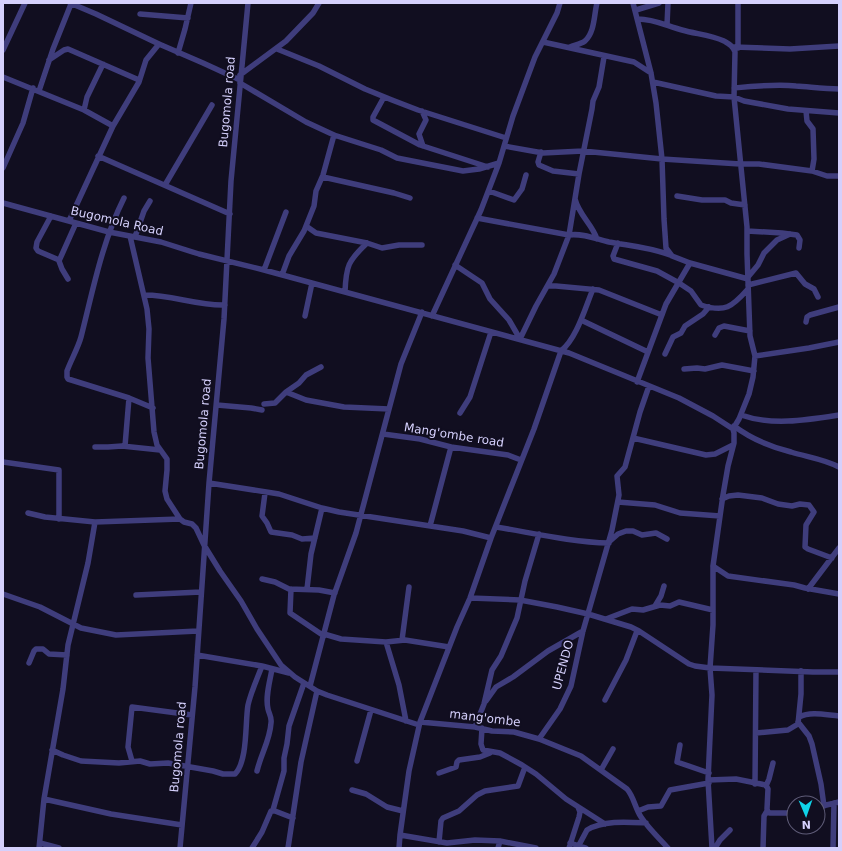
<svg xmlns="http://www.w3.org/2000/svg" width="842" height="851" font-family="'DejaVu Sans',sans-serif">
  <rect width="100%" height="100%" fill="#110e20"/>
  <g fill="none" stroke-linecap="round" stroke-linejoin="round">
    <path stroke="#3f3d7c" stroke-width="5.5" d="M70,3L96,14L159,44L203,63L240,80
      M633,3L651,73L656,103L662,159L664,219L666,248L672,256L690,263L748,279
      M636,10L659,3
      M140,14L188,18
      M638,19C654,19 667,26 682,30C696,34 711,35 724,41C729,44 733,46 735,52L734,97L747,227V254L750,336L755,356L753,377L749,394L739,419L733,429
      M667,25L668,3
      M543,42L634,62L651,73
      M570,47C575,45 581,44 585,41C595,32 594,14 597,3
      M734,47L790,49L839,46
      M738,48V3
      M277,49L319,66L365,89L392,100L418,110L506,138
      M3,50L25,3
      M178,53L185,29L191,3
      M49,60L64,50L68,49L139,80
      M240,75L286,41L313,13L319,3
      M3,77L84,110L113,126
      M653,82L716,96L734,97L744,101L788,109L839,113
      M240,83L306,122L334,135L381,150L397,158L463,171L479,169L499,163
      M734,88C755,86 775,84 796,86C811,87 824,89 839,89
      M39,91L53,49L71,4
      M384,97L373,117V120L420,145L488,167
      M84,110L87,97L103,64
      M422,111L426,120L419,134L423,146
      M806,111L807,121L813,129L814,159L812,171
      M504,146L543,153L583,151L662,159L740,164H759L812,171L827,176H839
      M541,152L538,162L539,165L553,171L579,174
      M98,156L230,214
      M3,168L23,123L33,88
      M323,177L394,193L410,198
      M165,185L212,105
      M489,191L514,200L522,189L526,175
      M677,196L702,200H725L731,203L745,205
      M124,198C102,242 93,290 81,337C78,348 71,360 67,371V377L68,379L129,398L153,408
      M575,199C579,215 592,224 597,239
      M3,203L109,232L161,242L199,254L264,270L569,353L679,398L713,416L733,429L734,433V443L728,466L723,495L713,566V625L710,668L712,695L708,780L712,848
      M51,216L37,242L36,248L38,251L59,260
      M477,218L569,235C583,233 596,239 609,242C631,246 649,247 670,255
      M69,221L113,126L139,82L146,60L159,44
      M306,226L316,233L367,243L382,248L399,245H422
      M747,231L782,233L797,235L800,240L799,248
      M130,236L147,309L149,329L148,358L154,432L157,445L167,459V470L165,491L167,499L180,519L184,522L192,524L196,528L204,545L220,571L241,601L257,629L281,665L295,677L317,691L327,695L419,725
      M135,237L144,211L150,201
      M618,243L613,256L614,259L657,271L679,283L691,291L701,305C725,313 732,307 748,289
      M455,265L482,283L490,299L509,320L520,339
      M264,270L286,212
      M282,275L289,256L304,231L314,206L316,191L323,175L334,135
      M748,277L758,265L764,253L777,240L790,234
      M68,279L62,269L59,261L76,223
      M748,285L796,273L805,284L814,289L818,297
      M548,286H556L599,290L662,315
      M345,292C346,266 348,261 367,243
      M145,295C172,295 198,306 225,305
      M305,316L312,283
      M432,316L481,210L499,163L513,116L535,57L557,13L560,3
      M581,320L648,352
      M806,322L807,317L810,315L839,307
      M715,335L719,328L724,326L750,331
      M520,339L536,306L554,274L569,235L579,174L592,109L593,101L599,87L604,57
      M665,354L673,337L681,333L685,326L703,314L709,307
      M755,356L809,348L839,342
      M684,369L697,368L705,369L722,365L754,371
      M637,382L666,304L690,263
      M286,392L306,400L344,407L389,409
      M264,404L275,403L286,392L299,383L306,375L321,367
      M217,405L251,408L262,410
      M460,413L470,397L491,332
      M741,415C772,426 807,420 839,415
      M734,426C750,438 771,447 791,452C807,457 824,459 839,467
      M383,434L420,439L451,447L508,455L521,460
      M633,438L706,455L715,454L733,445
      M125,446L129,398
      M95,447H108L122,446L160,450
      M3,462L59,470V519
      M209,483L279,494L322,508L339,512L463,531L491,538
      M265,493L262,516L267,523L271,532L292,535L302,539L315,538
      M722,499L729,496L738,495L762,498L778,504L792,506L800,504L809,505L814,512L806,525L805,547L808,549L832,558
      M618,502L655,505L680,513L720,516
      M28,513L45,517L95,522L180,519
      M430,526L451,447
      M496,527C533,533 571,542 609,543
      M610,541L618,534L626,531H633L642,535L656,533L667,539
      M713,566L728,576L794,585L805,588L839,594
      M262,579L275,582L289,589L319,590L335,593
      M291,589L290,613L324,636
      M307,589L311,554L322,508
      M808,589L839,548
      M3,594L40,607L81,628L116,635L198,631
      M136,595L201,592
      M470,598L520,600L557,607L588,614L631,627L639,631L689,664L695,666L710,668L813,672H839
      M655,606L661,596L664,586
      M606,619L632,609L643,610L660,605L670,606L679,602L713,610
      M324,634L341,639L386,642L405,640L449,647
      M402,640L409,587
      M386,642L399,685L406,721
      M197,655L262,666L289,673
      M29,663L34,651L36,649H43L49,654L67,655
      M310,686L334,595L356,533L401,364L422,312
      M605,700L626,660L637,631
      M486,701L496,687L513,677L548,651L583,631
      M799,717C811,711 826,715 839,716
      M420,722L475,727L492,731L514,732L539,739L581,756L627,789C634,797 635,808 641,817C649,829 659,838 668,848
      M798,722L809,736L812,744L821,784L824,806
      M475,727L484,704L492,670L501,656L517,618L525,581L539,534
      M482,728L481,744L483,750L500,753L522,765L536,774L566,799L605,824
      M756,733L788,730L798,724L801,694V671
      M539,739L560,709L571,686L583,631L612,530L619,495L617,476L625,467L640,412L649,386
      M680,745L677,762L709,773
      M52,750L63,755L81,761L119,763L140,761L150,764L168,763L213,771L223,774H235C248,761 245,722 248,705C251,692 257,679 262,666
      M132,761L128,747L132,707L192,715
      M357,761L371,710
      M601,770L613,749
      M257,771C261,754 270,740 271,723C272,717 269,714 268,709C265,697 270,681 272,669
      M439,773L456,767L457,762L459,760L480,757L490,753
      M708,780L736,779L766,785L768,789L767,809L768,812L770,813H794
      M755,784L756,670
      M766,786L769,779L773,763
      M352,790L366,794L387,807L403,811
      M44,799L111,814L182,825
      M818,807L839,802
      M273,810L284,771V758L287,744L289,726L304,683
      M638,811L648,807L661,806L670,790L709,783
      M400,835L447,843L475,840L500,841L536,848
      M439,842L441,821L443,818L459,811L477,795L485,791L518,786L525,767
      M40,843L59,848
      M570,843L586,848
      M579,845L587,830C603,820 628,822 646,823
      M39,848L44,799L63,689L68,645L88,563L95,522
      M180,848L195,687L209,483L224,319L231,181L248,3
      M252,848L262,832L271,811H275L293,818
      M288,848L301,762L317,691
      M399,848L400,835L409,771L420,722L457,627L470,598L491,538L534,429L561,351C577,338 585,308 593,289
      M498,848L500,841
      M569,848L579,817L580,812L578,807
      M715,848L720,840L730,830
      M763,848L764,816L767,811
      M833,848L834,803"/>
  </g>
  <g text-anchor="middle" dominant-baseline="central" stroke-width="4" stroke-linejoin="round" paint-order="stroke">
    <g font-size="12" fill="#d5d0fc" stroke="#110e20">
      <text transform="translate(227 102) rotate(-85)">Bugomola road</text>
      <text transform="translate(117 221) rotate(13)">Bugomola Road</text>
      <text transform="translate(203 424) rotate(-85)">Bugomola road</text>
      <text transform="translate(454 435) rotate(9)">Mang'ombe road</text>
      <text transform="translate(563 665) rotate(-75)">UPENDO</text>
      <text transform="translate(485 718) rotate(7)">mang'ombe</text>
      <text transform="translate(178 747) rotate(-85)">Bugomola road</text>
    </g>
  </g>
  <rect width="842" height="851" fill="none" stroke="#d5d0fc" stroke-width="8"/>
  <g transform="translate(806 815) rotate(178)"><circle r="19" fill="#110e20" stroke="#5f5c78"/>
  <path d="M0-3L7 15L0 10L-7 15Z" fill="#10d3e9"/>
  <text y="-6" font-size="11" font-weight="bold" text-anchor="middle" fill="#d5d0fc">N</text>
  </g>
</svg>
